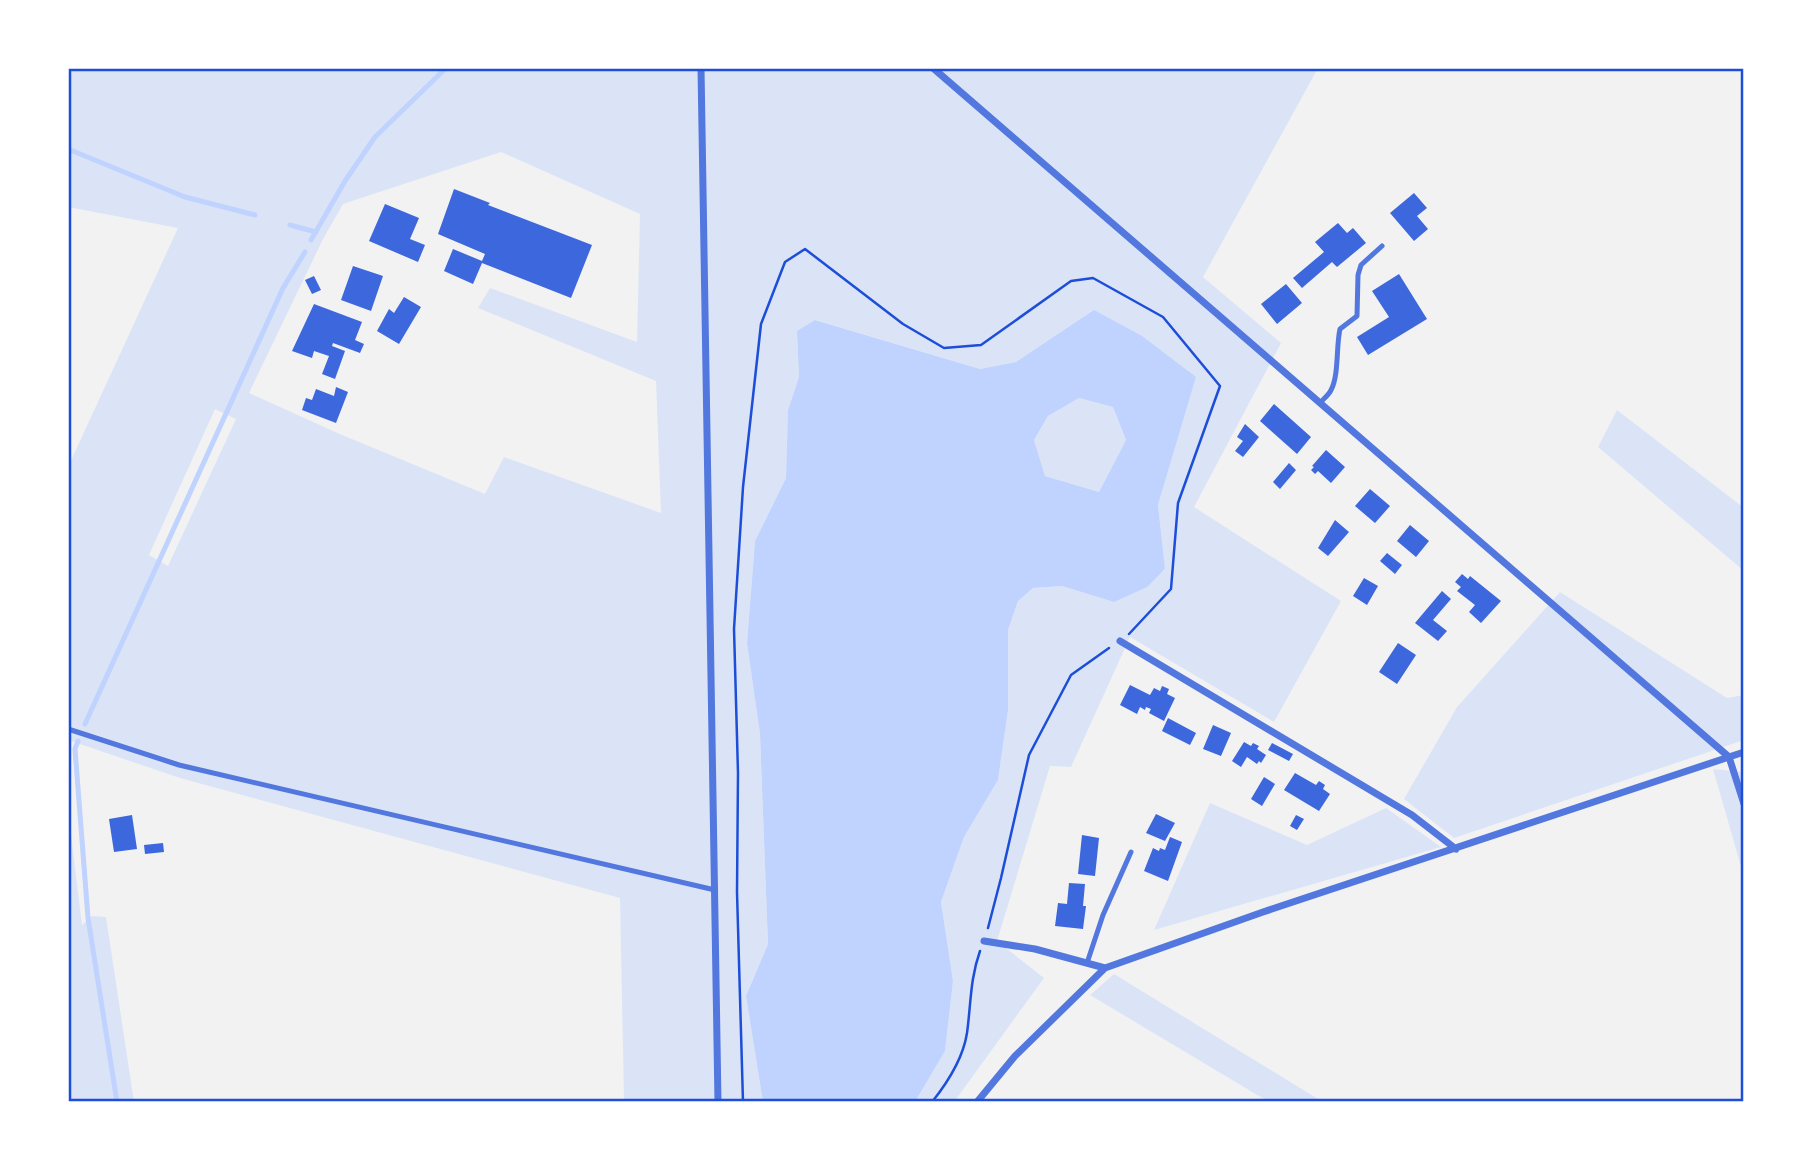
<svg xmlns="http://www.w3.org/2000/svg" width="1812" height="1170" font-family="'Asap Condensed',sans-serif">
  <rect width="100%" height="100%" fill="#f2f2f2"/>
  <path fill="#dbe4f7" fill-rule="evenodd" d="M68,68H1318L1203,277L1281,343L1194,507L1341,601L1274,722L1130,637L1071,767L1050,766L997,941L1044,978L954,1102H915L945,1051L953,981L941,902L964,837L998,780L1008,710V630L1018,601L1033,588L1062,586L1114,602L1165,570L1158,505L1196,377L1049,341L1016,362L980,369L816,320L797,331L799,377L788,410L786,478L755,541L747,643L760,734L768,944L746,996L763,1102H624L620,898L180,778L68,740V467L178,228L68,207ZM501,152L640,214L637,342L490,288L478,308L656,381L661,513L504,457L485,494L342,435L249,393L323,239L343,204ZM215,409L236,419L168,566L149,555Z
    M1079,398L1113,407L1126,440L1099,492L1045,476L1034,440L1048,416Z
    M1617,410L1744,508V571L1598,447Z
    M1560,592L1727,698L1744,695V740L1454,838L1404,799L1457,707Z
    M1713,769L1743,772L1744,775V877Z
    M1210,803L1307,845L1386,808L1441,847L1154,930Z
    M68,810L82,925L92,916L106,917L134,1102H68Z
    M1114,974L1323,1102H1269L1090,995Z"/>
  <path fill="#bfd3fe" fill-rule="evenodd" d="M1094,310L1142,336L1196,377L1158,505L1165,569L1147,587L1114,602L1062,586L1033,588L1018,601L1008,630V710L998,780L964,837L941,902L953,981L945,1051L915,1102H763L746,996L768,944L760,734L747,643L755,541L786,478L788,410L799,377L797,331L815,320L980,369L1016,362ZM1079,398L1113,407L1126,440L1099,492L1045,476L1034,440L1048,416Z"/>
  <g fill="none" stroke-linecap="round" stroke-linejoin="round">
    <path stroke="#bfd3fe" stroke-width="5" d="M68,149L185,197L255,215
      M290,225L316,232
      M311,240L345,181L375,137L446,68
      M85,724L283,288L305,252
      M78,741L75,749L88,918L117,1102"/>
  </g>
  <path fill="#3d67dc" d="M454,189L490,203L488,205L592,245L571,298L482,263L473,284L444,271L453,249L482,261L485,254L438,234Z
    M1414,193L1427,208L1417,216L1428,229L1414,241L1390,213Z
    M385,204L419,218L410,239L425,245L418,262L369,241Z
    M1338,223L1347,233L1353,228L1366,243L1337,267L1332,262L1302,288L1293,278L1324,252L1315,242Z
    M353,266L383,276L371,311L341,300Z
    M1399,274L1427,319L1368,355L1357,337L1389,317L1372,291Z
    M314,276L321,290L312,294L305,280Z
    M1286,284L1302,303L1277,324L1261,304Z
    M404,297L421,307L399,344L377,331L389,309L394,313Z
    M314,304L362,322L355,340L364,344L360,353L333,343L332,346L345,351L335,379L322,374L329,356L314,351L312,358L292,351Z
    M336,387L348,392L336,423L302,410L306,398L312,400L316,389L334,396Z
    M1274,404L1311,437L1297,454L1260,421Z
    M1245,424L1259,437L1243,457L1235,451L1243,441L1237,437Z
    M1326,450L1345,467L1331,483L1318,471L1315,474L1311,470L1314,467L1312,466Z
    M1289,463L1296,470L1280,489L1273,482Z
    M1370,489L1390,506L1375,523L1355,506Z
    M1335,520L1349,532L1328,556L1318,548Z
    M1410,525L1429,541L1416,557L1397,541Z
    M1387,553L1402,565L1395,574L1380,561Z
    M1462,574L1468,579L1470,576L1501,601L1481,623L1469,612L1475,605L1457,591L1461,587L1455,582Z
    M1364,578L1378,586L1367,605L1353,596Z
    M1442,591L1451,599L1433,620L1447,631L1438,641L1415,623Z
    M1398,643L1416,655L1397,684L1379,672Z
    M1130,685L1150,695L1154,688L1160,691L1162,686L1169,689L1167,694L1175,698L1164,721L1149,713L1151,709L1146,707L1145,710L1140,707L1137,714L1120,705Z
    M1168,718L1196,733L1190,745L1162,731Z
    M1213,725L1231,733L1221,756L1203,749Z
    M1244,742L1251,746L1253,743L1259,746L1257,749L1266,755L1261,763L1259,761L1257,764L1247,757L1241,767L1232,761Z
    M1272,743L1293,754L1289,761L1268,750Z
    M1295,773L1316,785L1319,781L1325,785L1323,789L1330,794L1319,811L1284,790Z
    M1264,777L1275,784L1262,806L1251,799Z
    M1156,814L1175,823L1165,841L1146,833Z
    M132,815L137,849L114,852L109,819Z
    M1296,815L1304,819L1297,830L1290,826Z
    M1082,835L1099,838L1095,876L1078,874Z
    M1170,837L1182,842L1168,881L1144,871L1153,848L1159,851L1160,848L1165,850Z
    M163,843L164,852L145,854L144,845Z
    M1069,883L1085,884L1083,906H1086L1083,929L1055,926L1058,903L1067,904Z"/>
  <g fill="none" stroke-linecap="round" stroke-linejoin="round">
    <path stroke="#1d4ed8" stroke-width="2.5" d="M988,928L1001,878L1029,755L1071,675L1109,648
      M743,1102L737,892L738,773L734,629L743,487L761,324L785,262L805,249L903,324L944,348L981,345L1071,281L1093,278L1163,317L1220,386L1178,503L1171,589L1129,634
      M932,1102C948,1082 963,1059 967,1033C971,1004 970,979 980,951"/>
    <path stroke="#5277de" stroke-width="5" d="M1320,403C1323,399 1329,395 1331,390C1339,376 1336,346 1340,329L1357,316L1358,275L1361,265L1382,246
      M68,729L179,765L715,890
      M1087,963L1103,915L1131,852"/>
    <path stroke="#5277de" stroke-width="7" d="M701,68L718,1102
      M933,68L1729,757L1744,804
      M1120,641L1412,815L1456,849
      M984,941L1035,949L1105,968
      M977,1102L1015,1056L1105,968L1263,912L1744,752"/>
  </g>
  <rect width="1812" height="1170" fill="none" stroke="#ffffff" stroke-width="140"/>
  <rect x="70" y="70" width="1672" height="1030" fill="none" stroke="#1d4ed8" stroke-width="2.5"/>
</svg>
